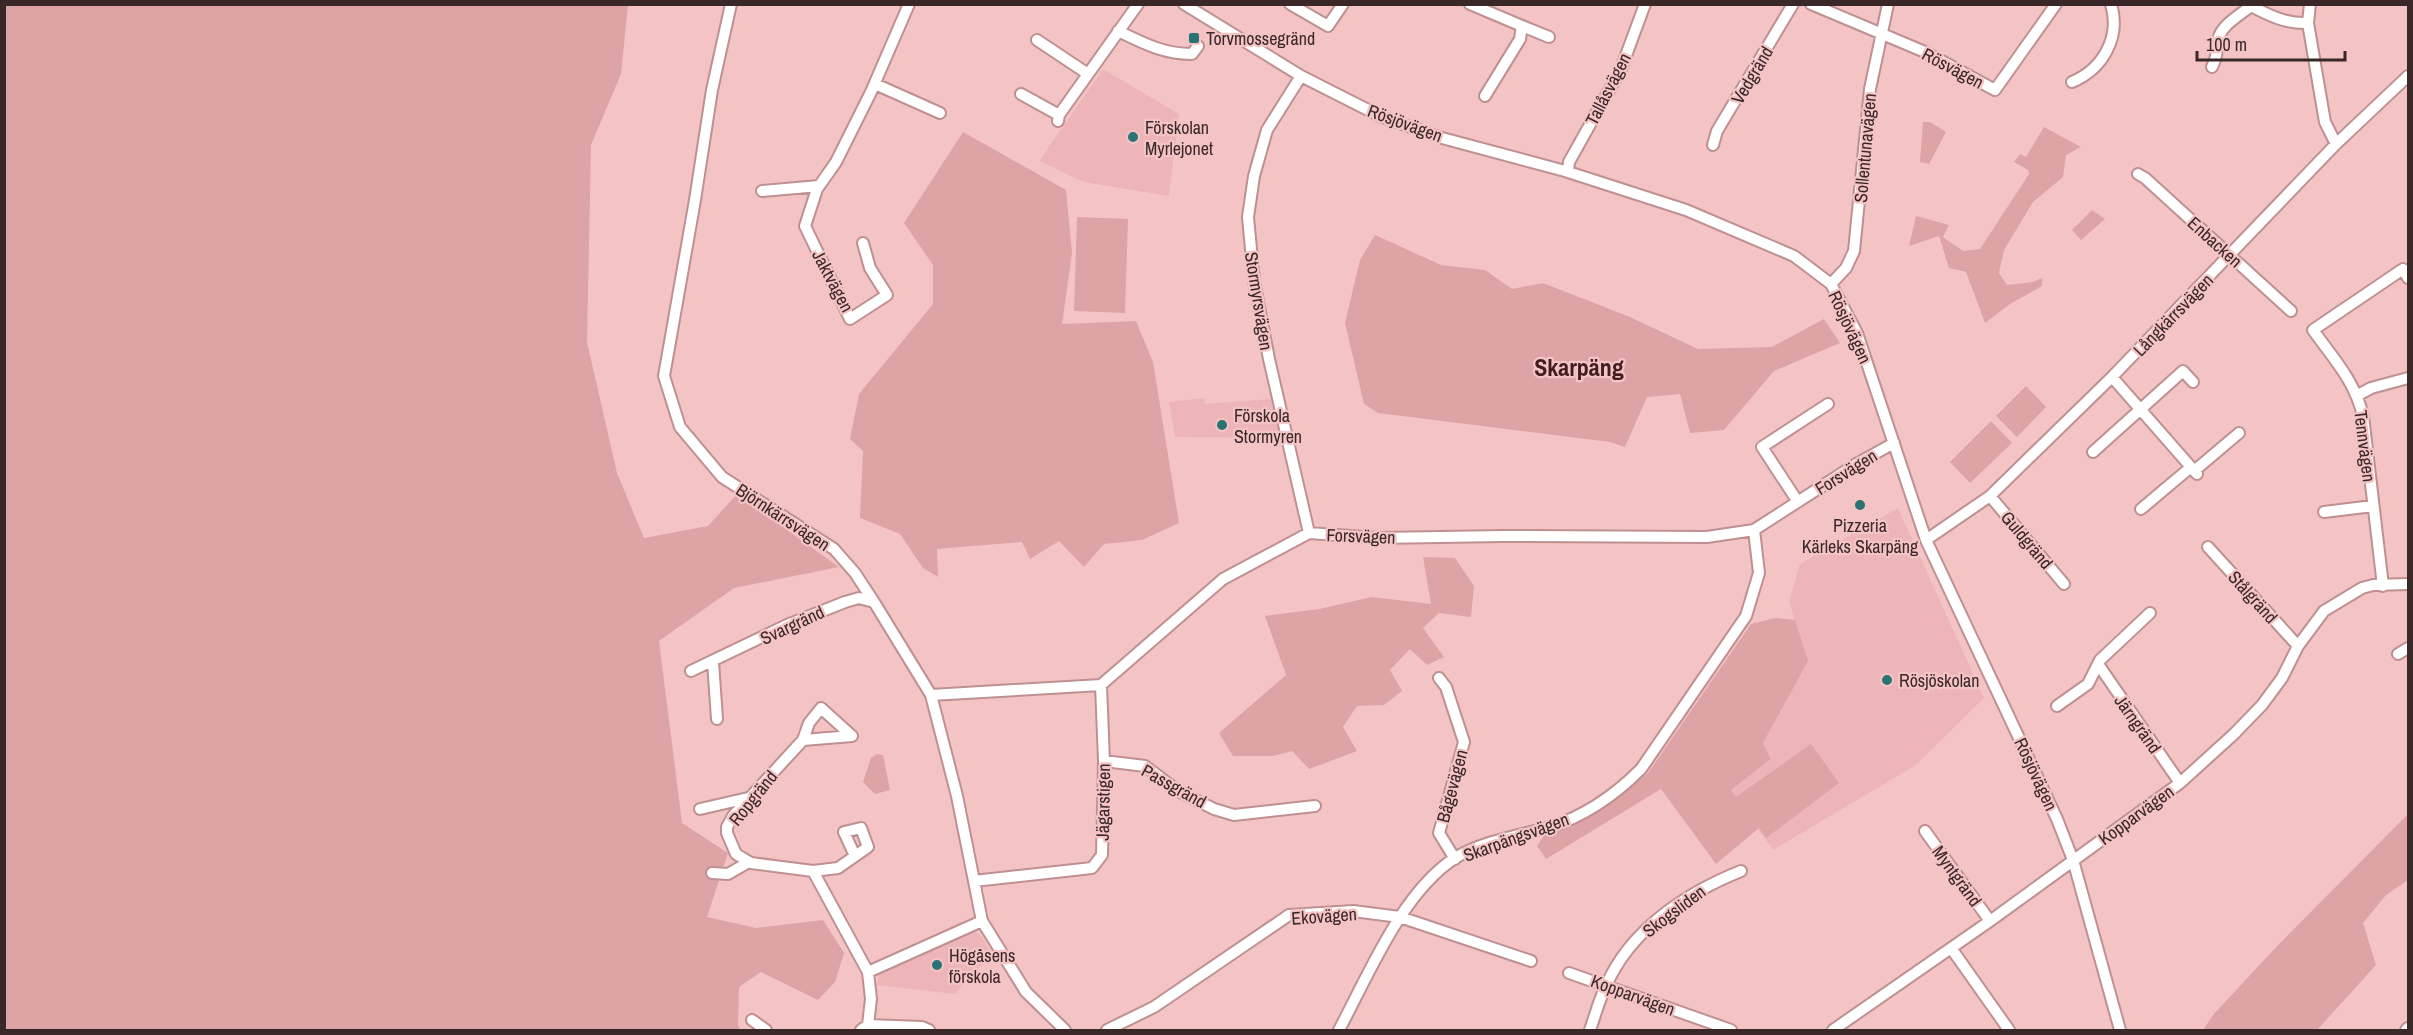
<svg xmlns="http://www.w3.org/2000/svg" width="2413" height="1035" font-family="'Archivo Narrow',sans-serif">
  <rect width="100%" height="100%" fill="#f4c4c5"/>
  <path fill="#edb5b7" d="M1103,69L1179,114L1169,196L1084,182L1039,161Z
    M1204,398L1205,404L1272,399L1280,438L1175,437L1169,402Z
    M1898,508L1984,698L1916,765L1773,850L1731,790L1771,759L1763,743L1807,661L1789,601L1800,564Z
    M973,931L981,936L994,957L971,973L955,994L877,985L880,971Z"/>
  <path fill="#dea3a5" d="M5,5H628L621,74L591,145L587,342L617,473L644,538L708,526L737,494L839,567L734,588L659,641L682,823L728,853L707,917L756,928L823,920L844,953L835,982L818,1000L761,972L739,987L738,1025L740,1030H5Z
    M1923,122H1930L1946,132L1929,164L1920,162Z
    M2044,127L2081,147L2066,155L2063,177L2033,202L2004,250L1999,273L2007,285L2033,282L2042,278V286L2010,304L1985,323L1966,272L1949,268L1939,236L1909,246L1916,216L1949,225L1943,237L1963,251L1980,249L2029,174L2028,170L2014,162L2020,154L2026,157Z
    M963,132L1066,190L1072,253L1062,324L1136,321L1153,362L1179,523L1142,540L1104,544L1084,567L1059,541L1030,559L1022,542L937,549L938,577L923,568L900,534L860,518L863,451L850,439L859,394L933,304V265L904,223Z
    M2092,210L2105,219L2081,240L2072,230Z
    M1077,217L1128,219L1125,313L1074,311Z
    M1375,235L1441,265L1485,270L1512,289L1543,283L1630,317L1698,349L1772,347L1824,319L1840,343L1774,371L1724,430L1690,433L1680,394L1647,397L1625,447L1610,442L1378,413L1364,404L1345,323L1360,260Z
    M2026,386L2046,407L2017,437L1996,416Z
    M1991,421L2012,443L1970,483L1950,462Z
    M1423,557L1455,558L1474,586L1471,617L1439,613L1423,628L1444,657L1427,665L1410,649L1390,670L1402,691L1384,705L1357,706L1343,727L1357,751L1309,769L1292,751L1273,756H1233L1219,733L1286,675L1265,616L1319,609L1372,597L1431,604Z
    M1775,618L1795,620L1808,661L1763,743L1771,759L1731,790L1736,797L1811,744L1839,783L1766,838L1759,828L1716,864L1661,789L1546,859L1537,846L1545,834L1565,827L1608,803L1648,773L1751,624Z
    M877,754L883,755L890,790L875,794L863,782L871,758Z
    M2408,814V880L2386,895L2363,923L2376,965L2317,1030H2203L2213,1015L2279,944Z"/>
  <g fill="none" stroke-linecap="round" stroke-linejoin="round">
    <defs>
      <path id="minor" d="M731,4L712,90L695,200L664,376L680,427L722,477L834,549L855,573L874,602L931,695L957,796L982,921L1026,992L1065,1030
        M1184,4L1301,76L1382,117L1442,138L1565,171L1686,210L1794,256L1831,284L1857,333L1926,540L2057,819L2073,860L2120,1030
        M1290,4L1328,26L1343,4
        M1470,4L1522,26L1520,39L1485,96
        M1811,4L1925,52L1995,90L2056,4
        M2310,4L2308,23L2325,122L2336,144
        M1522,26L1549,37
        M1118,31C1143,43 1163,54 1192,54L1198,46
        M1037,40L1088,74
        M2212,67C2219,53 2215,53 2218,40C2221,25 2240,15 2251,6C2271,16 2286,24 2308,23
        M1301,76L1267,130L1254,176L1248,217L1254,281L1269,359L1309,533
        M2072,82C2103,69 2121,37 2111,4
        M875,84L940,113
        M1021,94L1059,115
        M1058,121L1059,115L1138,4
        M1713,145L1717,131L1793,4
        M1568,172L1569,162L1621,69L1645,4
        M2138,174L2145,178L2291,311
        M762,191L819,186
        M863,243L870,268L887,295L850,319L805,226L817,189L836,162L871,92L909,4
        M1831,284L1846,268L1854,251L1870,89L1888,4
        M2112,377L2197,474
        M2358,395L2371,388L2408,378
        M2093,452L2183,371L2193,382
        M2194,471L2239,433
        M1990,496L2064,584
        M1798,502L1762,447L1828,404
        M2141,509L2191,467
        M2324,512L2373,506
        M1926,540L1990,496L2112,377L2336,144L2408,76
        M2208,547L2298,646
        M2383,586L2363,416C2355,381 2333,358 2313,330L2403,269L2408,278
        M2398,654L2408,648
        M713,662L717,719
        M2098,664L2180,783
        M691,671L787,625L845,602L859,598L874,602
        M1439,678L1446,687L1464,742L1439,833L1455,859
        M931,695L1101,685L1223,579L1309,533L1378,538L1503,536L1707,537L1754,530L1858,463L1894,443
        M2057,706L2088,684L2100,660L2150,613
        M803,740L809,723L821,708L852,736L803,740L733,816L727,827V833L736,854L751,863L813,871L868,972L871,999L868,1025L861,1030
        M1104,761L1145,766L1178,791L1214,809L1234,815L1315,806
        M700,809L748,798
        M1925,831L1990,921
        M813,871L838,868L868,847L861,828L844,832L855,856
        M712,873L728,874L749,862
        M974,881L1092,868L1102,855L1104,761L1101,685
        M1951,948L2009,1030
        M868,972L982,921
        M1569,973L1731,1030
        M752,1020L766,1030
        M868,1025L922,1027L929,1030
        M1107,1030L1154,1007L1289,915L1353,911L1400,917L1531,961
        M1339,1030C1368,976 1402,892 1455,858C1482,841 1519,836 1550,827C1585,816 1616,794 1641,769L1746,616L1759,573L1754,530
        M1590,1030C1595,1016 1599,1000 1606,986C1630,930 1686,893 1741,871
        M1833,1030L1990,921L2180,783L2234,734L2262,705L2282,678L2298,646L2324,611L2362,588L2373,585L2408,584
        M2406,1030L2408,1028"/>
    </defs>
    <use href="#minor" stroke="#be9091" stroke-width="14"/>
    <use href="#minor" stroke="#fff" stroke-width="10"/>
  </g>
  <g fill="#297375" stroke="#f4c4c5" stroke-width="2">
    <rect x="1188" y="32" width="12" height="12" rx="3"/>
    <circle cx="1133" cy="137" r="6"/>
    <circle cx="1222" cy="425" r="6"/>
    <circle cx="1860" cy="505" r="6"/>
    <circle cx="1887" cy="680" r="6"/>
    <circle cx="937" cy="965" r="6"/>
  </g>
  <g text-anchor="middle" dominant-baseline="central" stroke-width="4.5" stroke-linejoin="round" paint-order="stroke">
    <g font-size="18" fill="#3a2728" stroke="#f4c4c5" text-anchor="start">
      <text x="1206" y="38">Torvmossegränd</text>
      <text x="1145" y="127">Förskolan<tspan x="1145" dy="21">Myrlejonet</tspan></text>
      <text x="1234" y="415">Förskola<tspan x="1234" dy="21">Stormyren</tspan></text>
      <text x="1860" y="525" text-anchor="middle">Pizzeria<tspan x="1860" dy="21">Kärleks Skarpäng</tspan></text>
      <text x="1899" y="680">Rösjöskolan</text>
      <text x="949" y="955">Högåsens<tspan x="949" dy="21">förskola</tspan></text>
    </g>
    <g font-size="18" fill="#3a2728" stroke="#f4c4c5">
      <text transform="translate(1953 68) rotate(28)">Rösvägen</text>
      <text transform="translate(1752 75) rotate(-59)">Vedgränd</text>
      <text transform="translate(1608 89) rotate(-63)">Tallåsvägen</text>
      <text transform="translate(1405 123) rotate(20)">Rösjövägen</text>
      <text transform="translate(1865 148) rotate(-85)">Sollentunavägen</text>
      <text transform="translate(2215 242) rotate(42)">Enbacken</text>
      <text transform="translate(833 281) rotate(62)">Jaktvägen</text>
      <text transform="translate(1259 301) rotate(81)">Stormyrsvägen</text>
      <text transform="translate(2173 315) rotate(-46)">Långkärrsvägen</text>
      <text transform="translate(1850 327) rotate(65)">Rösjövägen</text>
      <text transform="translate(2365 446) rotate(83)">Tennvägen</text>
      <text transform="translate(1846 472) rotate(-32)">Forsvägen</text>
      <text transform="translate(783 517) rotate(33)">Björnkärrsvägen</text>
      <text transform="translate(1361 536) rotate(2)">Forsvägen</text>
      <text transform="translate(2027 540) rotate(50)">Guldgränd</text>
      <text transform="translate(2253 597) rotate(48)">Stålgränd</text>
      <text transform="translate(792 625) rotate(-25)">Svargränd</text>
      <text transform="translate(2138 724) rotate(55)">Järngränd</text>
      <text transform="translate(2036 774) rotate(65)">Rösjövägen</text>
      <text transform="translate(1174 786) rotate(29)">Passgränd</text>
      <text transform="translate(1452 786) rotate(-75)">Bågevägen</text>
      <text transform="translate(753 798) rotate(-51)">Ropgränd</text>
      <text transform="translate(1103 802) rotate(-89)">Jägarstigen</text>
      <text transform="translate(2136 815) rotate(-36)">Kopparvägen</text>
      <text transform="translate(1516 837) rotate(-20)">Skarpängsvägen</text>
      <text transform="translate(1957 876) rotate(54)">Myntgränd</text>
      <text transform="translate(1674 911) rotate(-37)">Skogsliden</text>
      <text transform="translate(1324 916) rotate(-4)">Ekovägen</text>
      <text transform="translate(1633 995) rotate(20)">Kopparvägen</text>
    </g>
    <g font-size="24" font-weight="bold" fill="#411d20" stroke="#f4c4c5">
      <text x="1579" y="367">Skarpäng</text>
    </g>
  </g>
  <rect width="2413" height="1035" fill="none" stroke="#3a2728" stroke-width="12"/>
  <path d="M2197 51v9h148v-9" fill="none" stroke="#3a2728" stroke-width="3"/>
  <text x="2206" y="51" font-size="18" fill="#3a2728" stroke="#f4c4c5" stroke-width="4.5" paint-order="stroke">100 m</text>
</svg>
